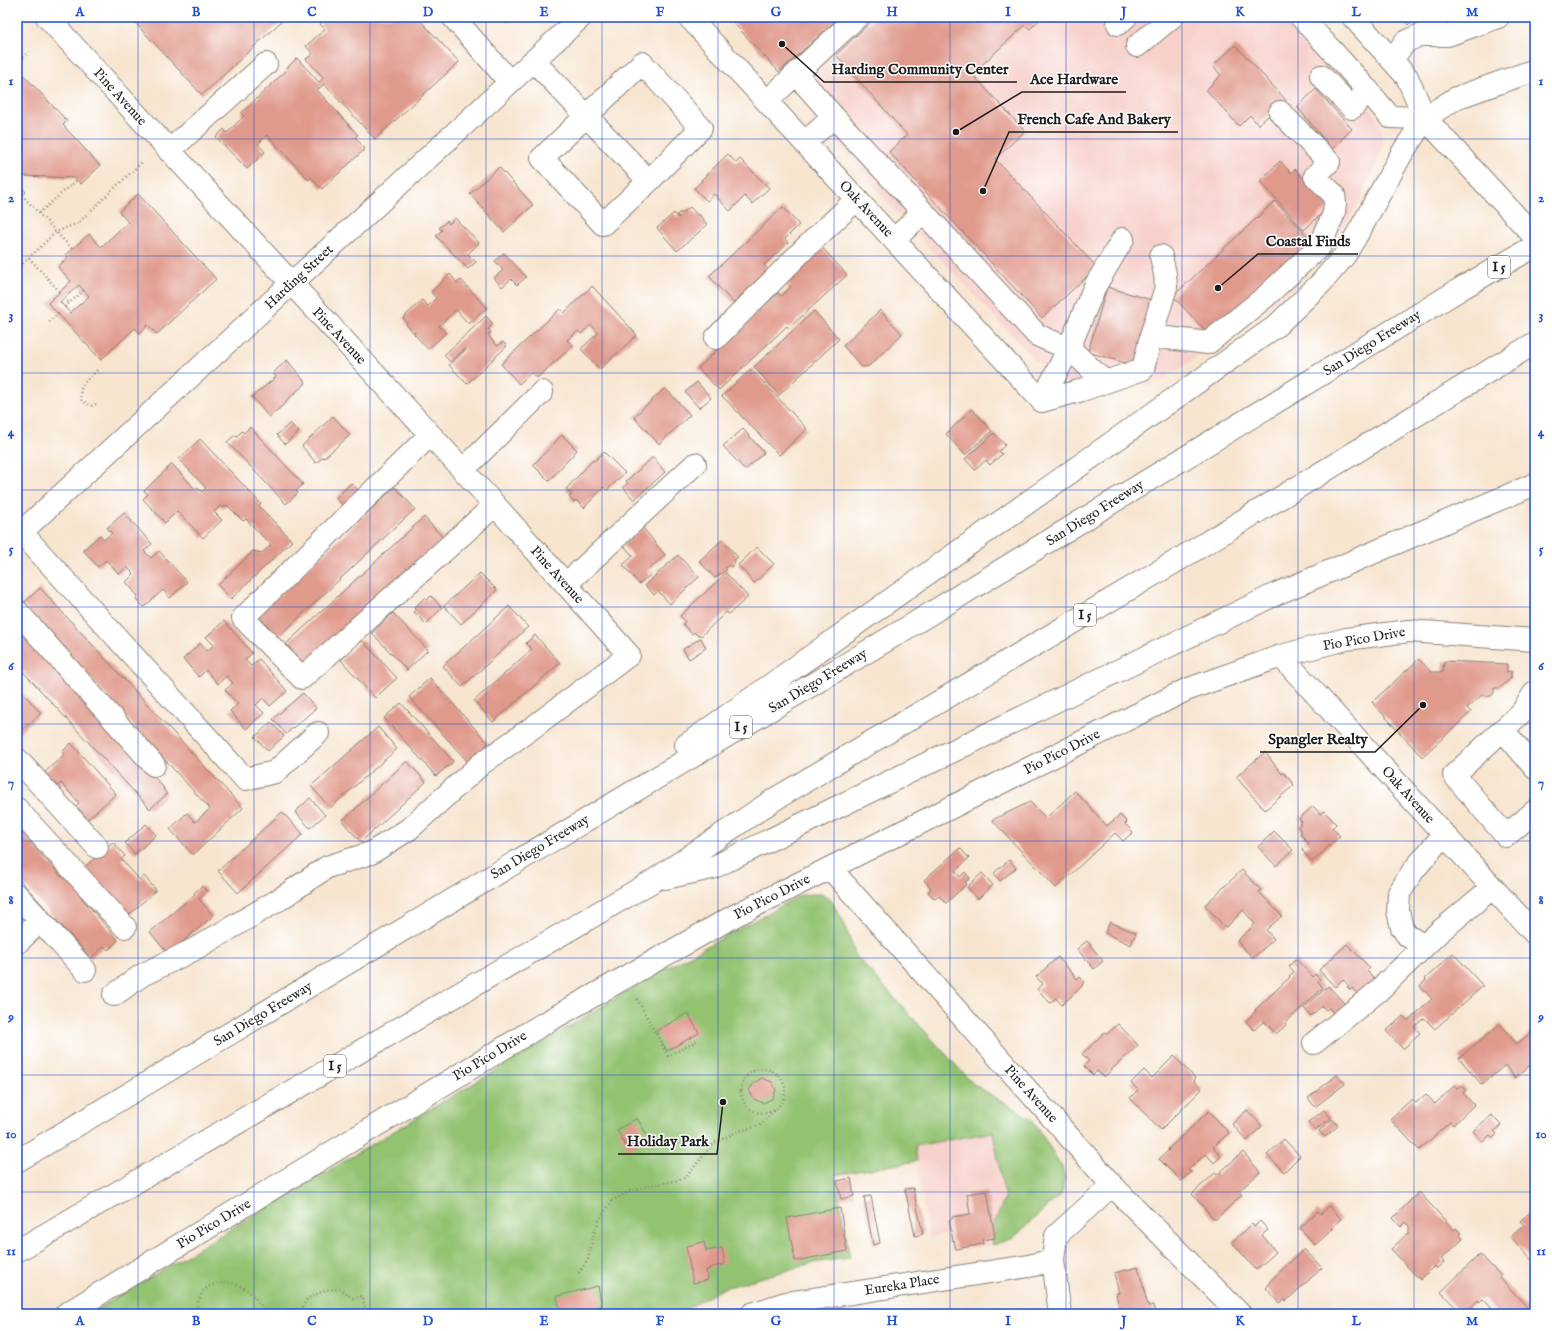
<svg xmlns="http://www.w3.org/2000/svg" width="1552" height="1331" font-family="'IM FELL English',serif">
  <rect width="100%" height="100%" fill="#fff"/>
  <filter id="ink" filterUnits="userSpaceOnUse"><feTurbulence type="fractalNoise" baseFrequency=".025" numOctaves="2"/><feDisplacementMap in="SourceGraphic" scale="8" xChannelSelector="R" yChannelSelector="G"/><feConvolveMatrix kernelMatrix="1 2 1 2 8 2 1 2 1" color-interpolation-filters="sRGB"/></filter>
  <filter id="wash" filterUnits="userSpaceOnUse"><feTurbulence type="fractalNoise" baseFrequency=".012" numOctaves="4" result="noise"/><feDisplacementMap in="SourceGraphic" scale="16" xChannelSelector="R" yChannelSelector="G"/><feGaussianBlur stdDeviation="0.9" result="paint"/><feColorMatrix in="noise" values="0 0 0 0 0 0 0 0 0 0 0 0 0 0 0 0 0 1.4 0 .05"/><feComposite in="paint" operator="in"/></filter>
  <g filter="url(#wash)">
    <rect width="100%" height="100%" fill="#f7e5d0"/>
    <path fill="#f7d0ca" d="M847,17H1288L1377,116L1382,130L1383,143L1376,164L1358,205L1335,239L1314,266L1292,289L1244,327L1151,387L1119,380L1076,406L1064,380L1036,361L887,202L783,75Z
      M993,1131L1005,1198L993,1226L995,1238H993V1245L954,1251L951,1250L948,1239L945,1235L929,1237L914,1146Z"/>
    <path fill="#93c271" stroke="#586f46" d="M811,894H822L830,898L837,911L842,918L856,956L973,1084L1032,1119L1062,1167L1065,1179L1062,1193L1013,1238L993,1245L992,1238L995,1237L993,1226L1005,1198L993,1132L915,1146L917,1161L835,1175L850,1258L813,1263L724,1288L677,1314H89L663,970L801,895Z"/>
    <g id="blocks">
      <path fill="#e09a8c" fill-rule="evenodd" d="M130,17H286L202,95Z
        M328,17H417L459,62L375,139L324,84L317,90L358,135L355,137L365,149L322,189L311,177L309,180L267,135L258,144L265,152L247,169L216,137L224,129L227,133L244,116L241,113L286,71L285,70L297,58L319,82L321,81L323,77L306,59L313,54L306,46L325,29L320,24Z
        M503,17H515L508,23Z
        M728,17H840L779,72Z
        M876,17H1042L1030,29L1025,25L972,74L1025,131L995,159L1097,267L1042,318L889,152L907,135L836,55Z
        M1401,17H1416L1408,25Z
        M1421,17H1452V18L1426,23Z
        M1235,45L1286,100L1258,125L1250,115L1239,126L1206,90L1221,75L1213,66Z
        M17,68L67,121L63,125L100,166L81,184L75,178L23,176L17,170Z
        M1316,89L1352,129L1332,149L1297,107Z
        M728,154L736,163L740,159L769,188L752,204L745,196L730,211L714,194L707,201L694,188L702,181L701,180Z
        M1280,161L1291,173L1295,169L1319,195L1331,205L1304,230L1260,181Z
        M499,167L533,205L504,232L470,194Z
        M17,182L26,192L17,200Z
        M138,194L216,279L157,334L148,325L140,333L135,328L101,360L48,303L71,281L58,267L68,257L66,255L89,234L101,247L128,222L119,212ZM79,285L89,296L70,313L60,302Z
        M1275,201L1312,241L1210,336L1173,296Z
        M690,207L698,216L699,214L707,225L677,251L657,228L674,213L678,218L679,217L677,215L680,212L681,214Z
        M783,207L799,225L785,239L788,243L764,265L768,270L733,303L709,276Z
        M455,218L479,243L468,254L476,262L468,269L436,236L442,230L439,228L447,221L449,224Z
        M818,243L847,275L789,328L787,326L719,390L698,368L778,293L781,296L791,287L782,277Z
        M504,253L526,277L517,285L511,279L502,287L494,278L503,270L495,261Z
        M450,274L457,283L461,280L487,308L469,324L456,310L439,326L446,333L428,349L414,334L415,332H413L406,324L407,323L403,318L422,300L428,306L436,298L431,292Z
        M592,286L637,335L600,369L581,349L598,333L591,325L581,334L578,331L567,340L573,346L537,378L532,372L519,384L501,364L560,309L564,313Z
        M1107,287L1155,301L1135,366L1088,352Z
        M880,310L902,334L869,366L862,367L843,346Z
        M814,311L839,339L779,395L754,367Z
        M486,316L493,324L488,329L491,333L488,334L491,339L497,346L503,342L507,346L467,384L449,365L466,349L465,348L450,362L444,355Z
        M287,360L306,383L286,401L287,402L269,417L252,397L276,377L273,373Z
        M751,369L807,429L779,455L722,396Z
        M697,382L711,398L699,408L685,392Z
        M665,388L690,415L659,444L634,417Z
        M972,409L992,431L965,455L946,434Z
        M333,416L350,435L324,458L323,457L316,463L302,446Z
        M290,423L299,432L285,444L277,435Z
        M250,427L303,484L296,491L298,493L286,504L227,442L235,435L236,437L242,431L244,433Z
        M743,429L764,453L745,470L723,446Z
        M994,433L1005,445L999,451L1002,454L990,465L986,460L975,470L965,459Z
        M562,435L577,450L549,481L533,465Z
        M200,439L261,504L259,506L292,541L231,599L218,585L253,551L262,553L271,545L246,519L243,521L227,505L223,508L221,505L214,512L222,520L203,538L177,511L165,523L143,499L148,494L144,491L172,464L195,489L197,487L202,492L206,488L179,459Z
        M604,452L625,473L607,490L604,487L584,508L576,500L574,502L569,497L572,495L566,489L593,460L594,461Z
        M653,457L665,472L634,500L623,487L628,483L626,481Z
        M351,483L359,491L343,506L336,498Z
        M395,487L415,509L278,637L258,615Z
        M124,513L152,544L144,551L151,558L159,551L187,582L170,598L163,590L144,607L136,599L138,596L126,582L134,574L127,567L119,574L106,560L98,567L83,550L100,535L104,540L112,533L107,528Z
        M424,517L444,539L306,666L286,644Z
        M643,528L665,555L647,571L650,575L639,584L623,565L633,556L623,545Z
        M722,540L738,557L734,560L735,562L731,567L729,565L725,568L727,570L715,578L699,561Z
        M757,547L774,564L754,583L738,565Z
        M678,555L699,577L670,604L658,591L654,595L645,585Z
        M480,573L497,590L461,624L444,606Z
        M726,573L748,597L729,614L726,612L701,636L699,634L698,636L694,632L692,634L683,624L685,621L680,616Z
        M40,588L243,808L193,855L170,829L187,813L195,822L210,809L25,607L17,609Z
        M431,596L442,608L426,624L414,612L416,610L414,608L425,597L427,600Z
        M509,606L528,627L462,687L443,666Z
        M393,613L428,650L407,670L372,633Z
        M224,621L252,653L245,660L251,666L259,659L287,691L270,706L263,698L256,705L264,713L246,729L230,711L238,704L225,690L233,683L226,676L218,684L206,670L199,677L183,659L200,643L207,651L214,645L206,637Z
        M17,627L164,788L163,789L167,794L150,809L17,665Z
        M535,635L560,663L493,722L474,701L532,649L526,643Z
        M701,638L706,648L689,659L683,649Z
        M362,640L397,678L375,698L341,660Z
        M1419,659L1431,672H1443L1444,661L1507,664V672L1511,671V678L1500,688H1494V693L1491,696H1485L1483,694L1467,708L1471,712L1422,757L1372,702Z
        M430,678L488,743L485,746L486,747L468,762L409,697Z
        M17,687L41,713L17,735Z
        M303,693L316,708L286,734L273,719Z
        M401,703L453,761L452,763L436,776L384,718Z
        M271,722L284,736L268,751L255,737Z
        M378,727L397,749L330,808L311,786Z
        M71,743L116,794L88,819L76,806L79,803L61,783L57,786L45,772L65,754L62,752Z
        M1265,752L1282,774L1284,773L1294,785L1265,810L1236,777Z
        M407,761L426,782L361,842L342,821Z
        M1075,791L1107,826L1120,815L1127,822L1125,824L1133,832L1123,841L1115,833L1056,888L992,820L1030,802L1046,818Z
        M310,798L325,815L310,828L295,812Z
        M1313,806L1320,814L1324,811L1336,824L1332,828L1340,836L1312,862L1302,850L1309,844L1300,833L1302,832L1298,827L1302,822L1299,819Z
        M282,812L303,834L238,893L218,871Z
        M17,820L27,831L23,835L62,877L66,874L84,894L81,897L118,940L108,950L104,946L91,958L17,877Z
        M146,824L156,835L135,854L125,843Z
        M1274,831L1293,850L1276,866L1258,847Z
        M113,842L125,856L121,859L140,880L144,876L156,890L128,916L85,867Z
        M960,848L969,858L955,871L960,877L965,872L970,878L965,882L967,884L946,903L939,896L935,899L928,892L931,888L924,880Z
        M1009,860L1016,868L1000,881L994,873Z
        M1242,870L1261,890L1259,892L1282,916L1266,930L1274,939L1253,958L1237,941L1255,924L1243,910L1227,927L1224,926L1205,905Z
        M982,873L993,885L978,899L967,887Z
        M202,886L207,892L199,899L213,916L168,954L150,932L195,894L194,893Z
        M1110,922L1136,933L1131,945L1105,933Z
        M1087,941L1103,961L1094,969L1077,949Z
        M1347,944L1370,968L1367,971L1377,981L1360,997L1352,988L1350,990L1347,987L1349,986L1343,979L1335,987L1319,970Z
        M1453,953L1483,986L1435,1029L1424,1018L1414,1027L1420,1033L1403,1049L1386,1031L1403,1016L1408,1021L1432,999L1420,986L1426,980L1425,979Z
        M1058,957L1077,979L1080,977L1084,982L1082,984L1083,985L1062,1005L1056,998L1050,1003L1037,989L1043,984L1036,977Z
        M1296,959L1313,977L1315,974L1320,979L1318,981L1323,988L1285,1023L1286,1025L1276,1034L1264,1021L1254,1030L1246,1021L1256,1011L1255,1010L1290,977L1289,976L1294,972L1289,966Z
        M1328,986L1346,1005L1336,1015L1329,1008L1326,1010L1322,1006L1311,1016L1304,1008Z
        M688,1013L699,1033L667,1051L656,1031Z
        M1118,1024L1138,1045L1104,1077L1097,1071L1093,1075L1084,1066L1089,1061L1082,1054L1105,1032L1107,1034Z
        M1500,1024L1517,1044L1535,1029V1061L1515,1078L1505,1065L1482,1085L1459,1058Z
        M1174,1056L1195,1078L1193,1080L1202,1089L1161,1130L1130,1098L1138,1090L1131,1083L1144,1070L1152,1078Z
        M1337,1075L1345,1084L1315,1107L1308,1098Z
        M762,1078L772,1082L776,1090L772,1099L763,1103L754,1099L749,1090L754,1083Z
        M1455,1085L1458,1088L1462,1085L1466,1090L1463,1093L1474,1105L1453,1125L1450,1122L1419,1150L1390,1119L1412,1099L1416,1103L1426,1094L1435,1104Z
        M1247,1110L1262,1126L1247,1141L1232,1124Z
        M1324,1110L1331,1118L1315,1130L1308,1122Z
        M1209,1111L1229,1133L1213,1147L1221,1156L1214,1163L1206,1154L1188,1170L1191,1172L1181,1181L1159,1159L1169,1150L1168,1149Z
        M1491,1115L1501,1125L1494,1131L1497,1134L1493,1138L1490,1135L1483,1142L1473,1131Z
        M637,1118L649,1139L628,1150L617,1130Z
        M1332,1119L1338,1126L1325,1137L1319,1131Z
        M1284,1139L1300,1156L1284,1172L1267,1155Z
        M1243,1152L1260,1172L1239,1191L1242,1195L1215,1220L1192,1194L1215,1173L1217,1175Z
        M851,1178L854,1196L841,1199L837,1181Z
        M913,1188L923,1234L915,1236L905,1189Z
        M987,1191L995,1238L982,1240L983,1244L956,1249L954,1240L953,1241L949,1220L952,1219V1217L970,1214L967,1194Z
        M1419,1192L1454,1230L1456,1228L1461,1233L1459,1234L1463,1239L1441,1259L1444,1262L1436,1269L1434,1266L1420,1280L1391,1249L1407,1234H1409V1226L1406,1222L1401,1227L1393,1218Z
        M871,1196L880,1243L873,1245L864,1197Z
        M1329,1206L1341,1219L1332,1227L1333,1229L1315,1245L1300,1228L1318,1211L1321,1214Z
        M840,1208L847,1251L795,1261L787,1218Z
        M1535,1208V1264L1511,1237L1524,1225L1520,1221Z
        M1260,1221L1268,1230L1262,1235L1276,1252L1256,1270L1232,1242L1252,1224L1254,1227Z
        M704,1242L706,1251L722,1248L725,1264L709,1268V1270H706L708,1280L693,1283L686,1246Z
        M1304,1249L1322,1268L1286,1301L1285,1299L1280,1303L1266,1288L1270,1283L1269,1282Z
        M1480,1254L1501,1276L1500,1278L1530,1310L1526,1314H1497L1483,1299L1479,1302L1478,1300L1464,1314H1462L1441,1292Z
        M1138,1267L1148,1306L1153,1305L1155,1314H1121L1116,1294L1119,1293L1114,1273Z
        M598,1286L602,1306L568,1314H561L557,1296Z"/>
    </g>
  </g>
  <g filter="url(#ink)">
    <use href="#blocks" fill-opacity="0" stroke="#8a8076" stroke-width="1"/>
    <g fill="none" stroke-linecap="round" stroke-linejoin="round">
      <defs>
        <path id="minor" d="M47,17L495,505L629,655L532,728L481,764L409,829L371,853L327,867L280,899L193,950L142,975L114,995
          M453,17L510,82
          M689,17L1042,401
          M1118,24L1126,17
          M1137,46L1172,17
          M1392,60L1405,42L1420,35H1448L1498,17
          M534,61C572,101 610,141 649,181L701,128L642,63L542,158L603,224L649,181
          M796,74L834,117
          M1321,76L1352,108L1368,90
          M767,101L857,17
          M805,142L834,117L923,212
          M169,151L266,64
          M894,240L923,212L1037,335L1048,340L1069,348L1105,382
          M1151,336L1208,343L1265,297L1320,246L1334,213L1335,203L1334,195L1315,176L1329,162L1280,112
          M716,338L805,248L857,199
          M1042,401L1079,391L1143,369L1151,336L1166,287L1165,274L1161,256
          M1042,401L1069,348L1095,286L1123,239
          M430,435L243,618L302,678L495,505
          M463,470L542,392
          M21,532L245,779L275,772L318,733
          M566,584L695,464
          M17,611L154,765
          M1281,656L1535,934
          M1535,692L1522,712L1454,775L1506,836L1535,811
          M1503,730L1535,768
          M17,759L97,847
          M17,809L125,927
          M830,868L1112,1185L1240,1314
          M17,895L85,970
          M17,943L40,921
          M1424,946L1408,936L1402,928L1398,911L1399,893L1413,871L1444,834
          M1314,1043L1377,992L1438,933L1492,888
          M66,1314L543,1024L734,916L1186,690L1281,656L1346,639L1409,631L1535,640
          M752,1314L786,1303L1029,1266L1053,1260
          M1060,1314L1053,1260L1056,1236L1112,1185"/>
        <path id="major" d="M1301,17C1331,50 1362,82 1390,117L1425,118
          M1353,17L1407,77L1425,118L1535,237
          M17,536L581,17"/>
        <path id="highway" d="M686,745L1275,327L1321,283L1345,255L1362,226L1401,155L1425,118L1456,98L1535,70
          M665,878L712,868L1276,594L1535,484
          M17,1161L910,626L1462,288L1535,246
          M17,1251L653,881L775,799L1178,560L1535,343"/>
      </defs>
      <use href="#minor" stroke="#8a8076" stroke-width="24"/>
      <use href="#major" stroke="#8a8076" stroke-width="24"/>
      <use href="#highway" stroke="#8a8076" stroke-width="24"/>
      <path stroke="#8a8076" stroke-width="2.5" stroke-dasharray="1 3" stroke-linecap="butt" d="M17,63L29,52
        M22,195L72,249
        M39,213L77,180
        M29,258L60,292
        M17,269L56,232L78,223L143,161
        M17,289L19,291
        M65,298L69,303
        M65,307L84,290
        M49,322L59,313
        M96,404L91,406L81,400C78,384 87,381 97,370
        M637,999L668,1056L697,1041
        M741 1091a22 22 0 1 1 44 0a22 22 0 1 1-44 0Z
        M579,1273L588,1259L594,1233L600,1218L612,1201L630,1191L647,1186L676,1181L686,1177L713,1144L736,1132L759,1126L775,1110
        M195,1314C196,1308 199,1298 202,1293C211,1280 232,1280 244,1288C254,1294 260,1305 266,1314
        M298,1314L307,1299L325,1290L341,1289L353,1298L362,1296L366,1311L360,1312L361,1314"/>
      <use href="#minor" stroke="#fff" stroke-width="22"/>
      <use href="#major" stroke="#fff" stroke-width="22"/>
      <use href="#highway" stroke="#fff" stroke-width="22"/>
    </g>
  </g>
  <path fill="none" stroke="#1d4ed8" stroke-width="1" stroke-opacity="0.55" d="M138,17V1314M254,17V1314M370,17V1314M486,17V1314M602,17V1314M718,17V1314M834,17V1314M950,17V1314M1066,17V1314M1182,17V1314M1298,17V1314M1414,17V1314M17,139H1535M17,256H1535M17,373H1535M17,490H1535M17,607H1535M17,724H1535M17,841H1535M17,958H1535M17,1075H1535M17,1192H1535"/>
  <g text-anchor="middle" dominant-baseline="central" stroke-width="3" stroke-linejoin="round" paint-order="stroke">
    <g fill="#fff" stroke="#606060" stroke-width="1">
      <rect x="1488" y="256" width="22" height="22" rx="3"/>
      <rect x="1074" y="604" width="22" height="22" rx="3"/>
      <rect x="730" y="716" width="22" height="22" rx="3"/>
      <rect x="324" y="1055" width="22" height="22" rx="3"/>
    </g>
    <g font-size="13" font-weight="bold" fill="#1c1c1c">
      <text x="1499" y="267">I 5</text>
      <text x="1085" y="615">I 5</text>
      <text x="741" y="727">I 5</text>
      <text x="335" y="1066">I 5</text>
    </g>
    <g font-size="14" fill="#1c1c1c" stroke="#fff">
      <text transform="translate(120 97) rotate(48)">Pine Avenue</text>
      <text transform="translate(866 209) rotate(47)">Oak Avenue</text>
      <text transform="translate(299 277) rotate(-43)">Harding Street</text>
      <text transform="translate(339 336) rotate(47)">Pine Avenue</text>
      <text transform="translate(1372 343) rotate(-32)">San Diego Freeway</text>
      <text transform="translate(1095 513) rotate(-32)">San Diego Freeway</text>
      <text transform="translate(557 575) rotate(48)">Pine Avenue</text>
      <text transform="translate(1364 639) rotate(-10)">Pio Pico Drive</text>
      <text transform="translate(818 681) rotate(-31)">San Diego Freeway</text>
      <text transform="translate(1062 752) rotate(-27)">Pio Pico Drive</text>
      <text transform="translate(1408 795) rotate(48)">Oak Avenue</text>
      <text transform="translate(540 847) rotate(-31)">San Diego Freeway</text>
      <text transform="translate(772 897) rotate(-27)">Pio Pico Drive</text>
      <text transform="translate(263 1014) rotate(-31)">San Diego Freeway</text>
      <text transform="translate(490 1056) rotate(-31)">Pio Pico Drive</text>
      <text transform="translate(1031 1094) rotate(48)">Pine Avenue</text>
      <text transform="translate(214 1224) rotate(-31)">Pio Pico Drive</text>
      <text transform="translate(902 1285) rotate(-9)">Eureka Place</text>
    </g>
  </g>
  <path fill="none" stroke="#1c1c1c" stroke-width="1.5" d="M782 44L824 82H1017M956 132L1022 92H1126M983 191L1009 132H1178M1218 288L1258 254H1358M1423 705L1375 752H1260M723 1102L717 1154H618"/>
  <g fill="#1c1c1c" stroke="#fff" stroke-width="1.5">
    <circle cx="782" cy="44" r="4"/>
    <circle cx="956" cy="132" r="4"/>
    <circle cx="983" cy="191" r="4"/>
    <circle cx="1218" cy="288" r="4"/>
    <circle cx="1423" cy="705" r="4"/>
    <circle cx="723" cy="1102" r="4"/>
  </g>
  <g font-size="15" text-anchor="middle" font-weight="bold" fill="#1c1c1c" stroke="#fff" stroke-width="3" stroke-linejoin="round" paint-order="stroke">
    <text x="920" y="74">Harding Community Center</text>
    <text x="1074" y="84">Ace Hardware</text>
    <text x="1094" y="124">French Cafe And Bakery</text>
    <text x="1308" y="246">Coastal Finds</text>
    <text x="1318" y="744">Spangler Realty</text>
    <text x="668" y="1146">Holiday Park</text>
  </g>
  <rect width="1552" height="1331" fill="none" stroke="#fff" stroke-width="44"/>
  <rect x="22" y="22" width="1508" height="1287" fill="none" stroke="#1d4ed8" stroke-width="1.5"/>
  <g font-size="13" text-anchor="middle" font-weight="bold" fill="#1d4ed8">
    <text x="80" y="16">A</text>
    <text x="196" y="16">B</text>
    <text x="312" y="16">C</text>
    <text x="428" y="16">D</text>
    <text x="544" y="16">E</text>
    <text x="660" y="16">F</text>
    <text x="776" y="16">G</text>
    <text x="892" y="16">H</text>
    <text x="1008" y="16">I</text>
    <text x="1124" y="16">J</text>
    <text x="1240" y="16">K</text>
    <text x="1356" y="16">L</text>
    <text x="1472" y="16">M</text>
    <text x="11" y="85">1</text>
    <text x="1541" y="85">1</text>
    <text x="11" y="202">2</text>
    <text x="1541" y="202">2</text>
    <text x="11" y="319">3</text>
    <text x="1541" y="319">3</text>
    <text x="11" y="436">4</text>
    <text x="1541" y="436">4</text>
    <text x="11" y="553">5</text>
    <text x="1541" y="553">5</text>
    <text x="11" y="670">6</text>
    <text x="1541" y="670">6</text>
    <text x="11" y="787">7</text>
    <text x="1541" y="787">7</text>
    <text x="11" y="904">8</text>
    <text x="1541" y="904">8</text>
    <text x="11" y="1021">9</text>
    <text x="1541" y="1021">9</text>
    <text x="11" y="1138">10</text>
    <text x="1541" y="1138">10</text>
    <text x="11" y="1255">11</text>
    <text x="1541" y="1255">11</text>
    <text x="80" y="1325">A</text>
    <text x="196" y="1325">B</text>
    <text x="312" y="1325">C</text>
    <text x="428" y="1325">D</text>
    <text x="544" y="1325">E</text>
    <text x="660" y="1325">F</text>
    <text x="776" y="1325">G</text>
    <text x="892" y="1325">H</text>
    <text x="1008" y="1325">I</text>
    <text x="1124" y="1325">J</text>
    <text x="1240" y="1325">K</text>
    <text x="1356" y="1325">L</text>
    <text x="1472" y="1325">M</text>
  </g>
</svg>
